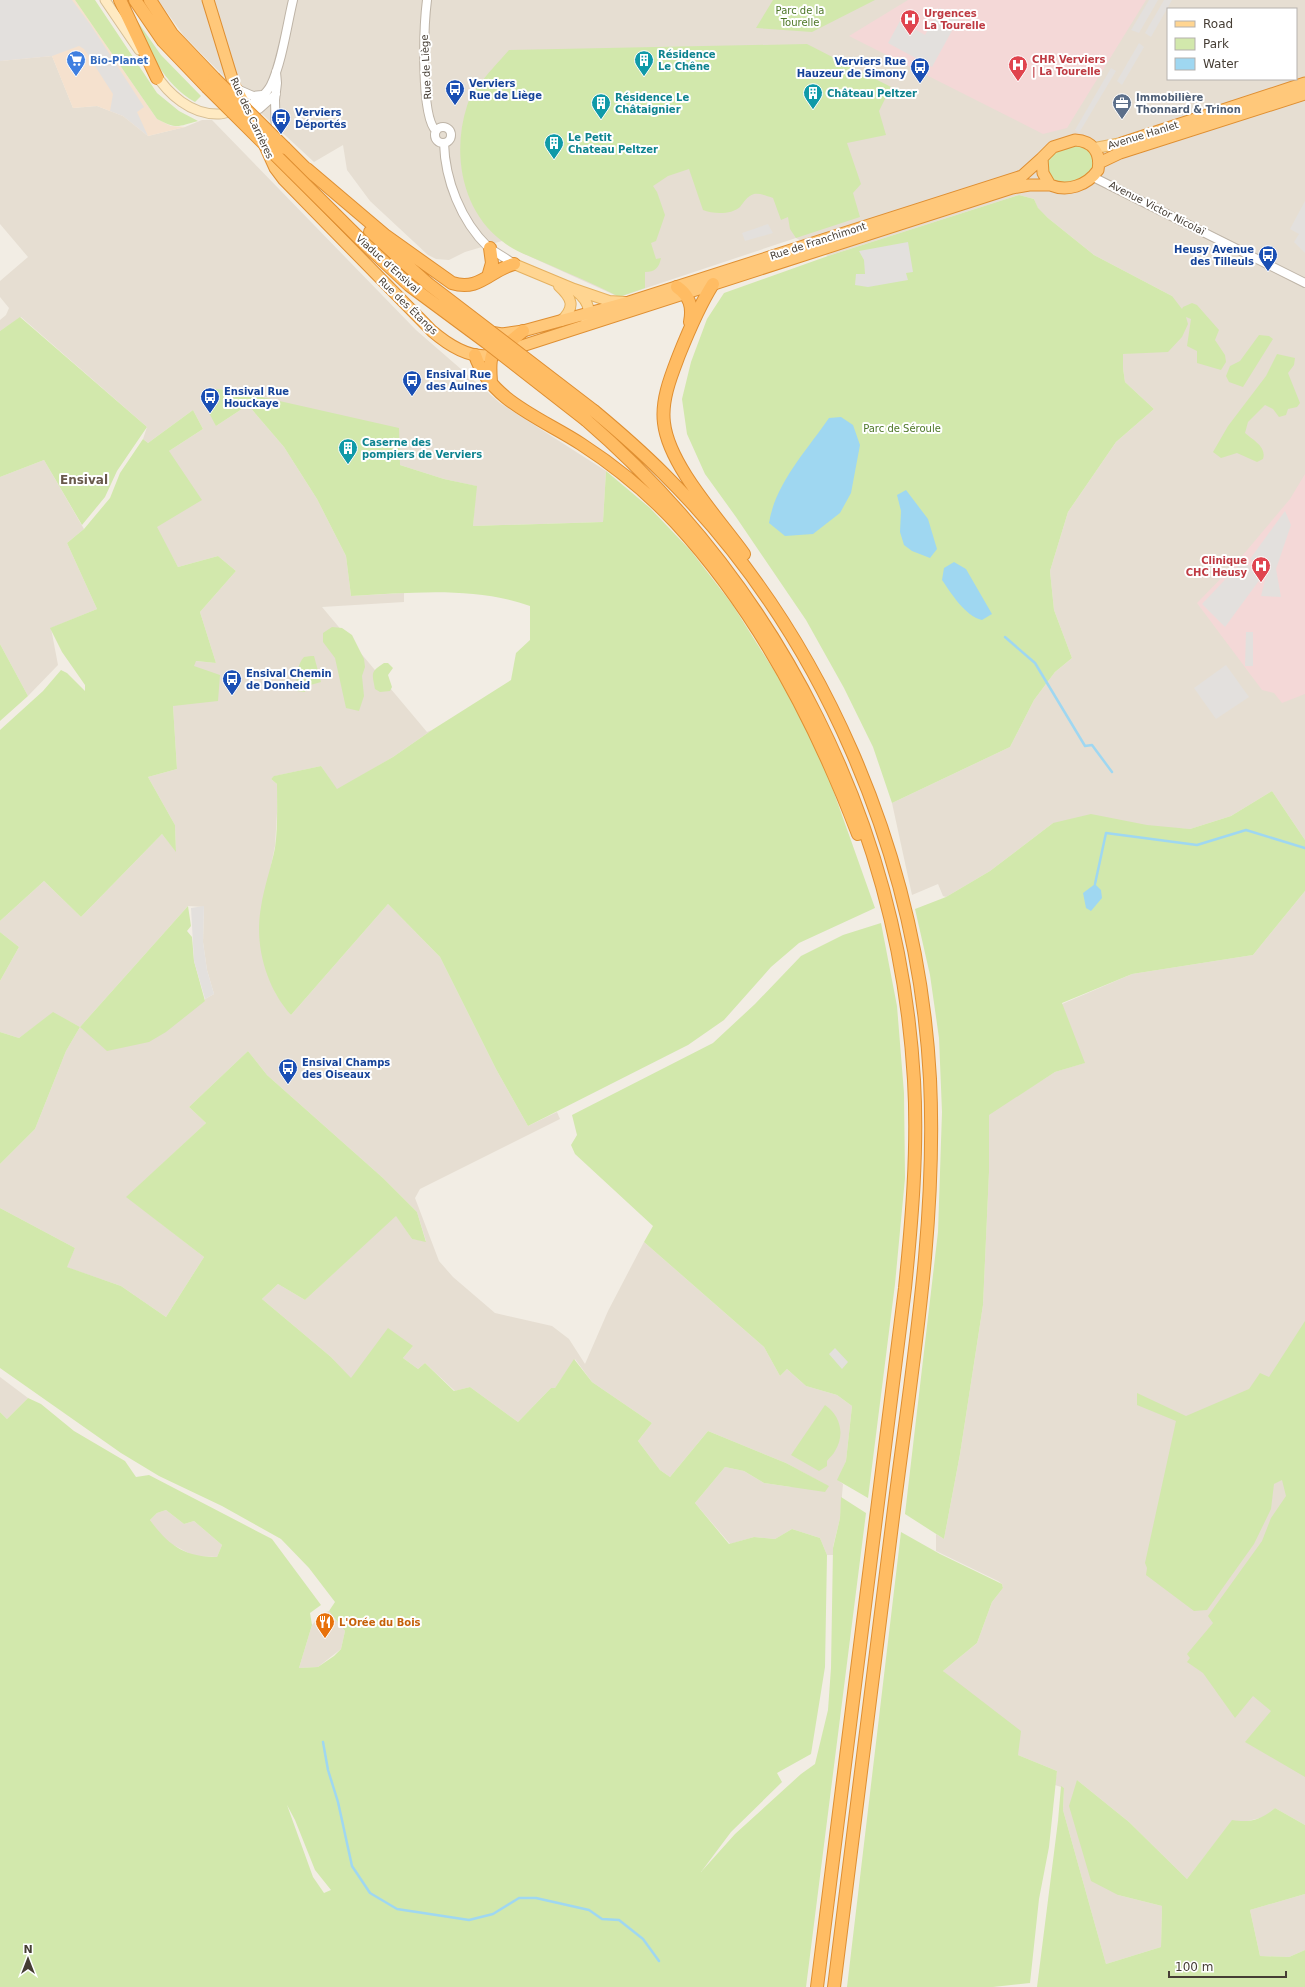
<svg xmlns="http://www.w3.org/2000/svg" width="1305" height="1987" font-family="'DejaVu Sans',sans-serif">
  <rect width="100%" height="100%" fill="#f2ede4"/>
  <path fill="#e6ded2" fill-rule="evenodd" d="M158,0H1305V840L1272,791L1231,816L1190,829L1053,823L990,871L946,897L943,896L938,884L912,895L892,803L1010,747L1034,700L1055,672L1072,658L1054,610L1050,571L1068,512L1116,442L1154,409L1125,382L1123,368V354L1138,352L1172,296L1094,255L1048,218L1038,209L1034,199L1019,195L828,256L796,238L619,297L522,253L502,241L465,252L449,260L436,259L428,255L370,201L347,170L343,145L314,162L246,99L184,36ZM1168,9H1296V79H1168Z
    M52,56L73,108L97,106L123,116L148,136L185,127L202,120H212L416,330L500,403L606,471L603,522L473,526L476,486L444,479L400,465L261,397L231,390L213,389L216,426L248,405L284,447L317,499L346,556L351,596L404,593V602L322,607L427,732L432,730L393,757L337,790L321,766L275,776L271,779L277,784V813L275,846L268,880L267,973L276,994L291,1015L388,904L440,957L496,1069L528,1126L557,1112L560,1119L420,1189L415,1198L439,1261L453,1277L495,1313L552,1326L569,1339L585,1364L608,1311L644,1242L764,1347L780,1376L787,1369L806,1386L837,1395L852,1406L846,1461L838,1480L843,1484L840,1518L833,1547V1555H827L820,1538L792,1529L775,1539L754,1537L730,1544L695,1503L725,1467L744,1471L764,1483L791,1487L828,1486L786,1463L708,1431L670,1477L660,1470L638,1441L652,1423L592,1382L575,1359L555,1388H551L518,1422L470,1387L455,1391L425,1363L418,1369L403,1358L413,1346L351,1379L331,1357L262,1299L278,1284L305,1300L396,1215L412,1239L426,1241L417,1212L383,1178L267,1075L248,1051L189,1107L206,1123L127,1197L204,1257L166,1317L121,1286L66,1267L75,1248L0,1208V1164L35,1129L66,1051L80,1027L53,1013L19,1038L0,1032V981L19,947L0,932V921L44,881L81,917L162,834L176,851L175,825L148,777L177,769L173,706L195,661L216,663L200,612L236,571L218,556L178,567L156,527L169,451L203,429L193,410L148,443L143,439L147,427L21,317L0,331V320L6,315L9,308L0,297V281L28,257L0,224V61ZM188,906L204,907L203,942L207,970L214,994L205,999V1001L80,1027Z
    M44,460L84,529L67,543L97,609L51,628L58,665L28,696L0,644V477Z
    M1305,891V1825L1275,1808L1264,1817L1244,1822L1232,1821L1187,1879L1129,1822L1077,1780L1118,1895L1162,1906L1161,1947L1106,1964L1063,1810L1064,1788L1055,1785L1057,1771L1018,1755L943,1671L977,1643L992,1602L1003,1588L1002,1584L998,1581L936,1551V1534L944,1539L960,1454L983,1305L989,1172V1114L1055,1072L1084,1063L1062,1004L1132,974L1253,955Z
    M0,1377L28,1398L7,1419L0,1412Z
    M166,1510L184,1524L194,1521L222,1545L217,1557L194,1556L164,1540L150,1520L157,1513Z
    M329,1611L345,1631L341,1649L318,1667L299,1668L312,1625L322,1613Z
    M1305,1894V1950L1289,1957L1260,1956L1250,1910Z"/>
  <path fill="#f5e1ce" d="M0,0H75L157,119L171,126L185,127L148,136L123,116L97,106L73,108L52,56L0,61Z"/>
  <path fill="#f4d8d7" d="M908,0H1146L1067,128L1043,134L849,36Z
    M1305,474V694L1282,703L1274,693L1262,690L1197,603L1237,562L1290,499Z"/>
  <path fill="#d2e8ac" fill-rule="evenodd" d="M75,0H95L157,93L179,111L198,121C178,126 178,130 157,119Z
    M773,0H875L812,32L756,28Z
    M135,18L161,55L201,96L195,102C163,84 149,50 135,18Z
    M807,44L891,87L879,111L886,135L847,143L861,184L853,193L860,217L796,238L790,229L788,217L781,220L773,198C767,196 760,193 754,194C747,196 744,202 740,207C731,215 713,214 703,210L689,169L668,176L653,186L657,192L665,215L656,241L651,243L656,259L661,258C659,268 655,272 645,272V288L619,297C595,284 570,274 545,263C530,256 514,251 502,241C461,210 452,152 467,106C472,89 497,64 509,50Z
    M1076,145L1089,149C1099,166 1093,174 1076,180C1071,181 1066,183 1061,183C1046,182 1042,161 1053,153C1059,148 1069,147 1076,145Z
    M1019,195L1034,199L1038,208L1048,218L1094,255L1172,296L1182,309L1183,307L1192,303L1197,305L1219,330L1215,340L1225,355L1226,362L1221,370L1197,363V351L1187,346L1191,319L1186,317L1188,324L1182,337L1168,352L1123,354V368L1125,382L1154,409L1116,442L1068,512L1050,571L1054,610L1072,658L1055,672L1034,700L1010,747L892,803L873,747L844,688L806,620L736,517L705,474L687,434L682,399L691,362L707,319L724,293L828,256Z
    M20,317L147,427L117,471L105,497L82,525L44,460L0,477V331Z
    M1259,335L1269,336L1273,339L1243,387L1229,382L1226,376L1230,366L1240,361Z
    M1277,354L1295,358L1294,365L1288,373L1300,403L1297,407L1288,409L1286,415L1279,417L1273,409L1265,405L1248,422L1245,433C1253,440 1267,447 1263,459L1257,462L1237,453L1221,458L1213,452L1228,426L1266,376Z
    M213,389L231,390L399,428L400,465L444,479L477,486L473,526L603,522L606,471L650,508L691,551L732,604L797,707L827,773L875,908L799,943L771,967L724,1020L688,1045L528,1126L496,1069L440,957L388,904L291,1015C266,987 254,945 261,907C264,887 271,868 275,848C278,827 277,805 277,784L271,779L274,776L321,766L337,789L393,757L432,730L511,680L516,653L530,640V606C474,586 410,593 351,596L346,556L317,499L284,447L248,405L216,426L208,411L206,399Z
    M193,410L203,429L169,451L202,500L157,527L178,567L218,556L236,571L200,612L216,663L196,661L194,666L220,675L218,701L173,706L177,769L148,777L175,825L176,852L162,834L81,917L44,881L0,921V730L43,691L61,670L67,673L85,691V685L62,652L50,628L97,609L67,543L84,529L110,498L120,473L143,439L148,443Z
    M332,627L342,628L352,635L364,659L365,667L362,676L364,696L359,711L346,708L335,658L323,642V633Z
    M0,644L28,696L0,721Z
    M311,656H314L321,682L307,686L305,692L297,691C296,680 296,666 304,657Z
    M384,663H388L393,668L388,675L392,687L390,691L380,692L375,689C372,673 370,672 384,663Z
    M1272,791L1305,840V891L1253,955L1132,974L1062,1003L1085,1063L1055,1072L989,1115V1172L983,1305L960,1454L944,1539L905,1514L938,1232L942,1112L939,1038L930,975L915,909L946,897L990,871L1053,823L1091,814L1147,825L1190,829L1231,816Z
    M188,906L191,926L187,931L192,937L194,961L205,1001L166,1032L149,1042L107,1051L80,1027L66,1051L35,1129L0,1164V1032L19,1038L53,1012L80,1027Z
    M881,923L897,1006L904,1093L905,1178L895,1284L868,1498L837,1480L846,1461L852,1406L837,1395L806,1386L787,1369L780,1376L764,1347L644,1242L653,1226L575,1154L571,1145L577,1135L572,1115L713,1043L755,1004L801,956L843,935Z
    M0,932L19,947L0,981Z
    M248,1051L267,1075L383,1178L417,1212L426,1242L412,1239L396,1216L305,1300L278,1284L262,1299L331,1357L351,1378L388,1328L413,1346L403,1358L418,1369L425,1363L454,1391L470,1387L518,1422L551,1388H555L574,1359L592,1382L652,1423L638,1441L660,1470L670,1477L708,1431L786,1463L829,1486L825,1492L764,1483L744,1471L725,1467L695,1503L729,1544L754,1537L775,1539L792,1529L820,1538L827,1555L825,1667L811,1754L777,1773L782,1782L731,1832L701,1872L735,1834L801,1774L815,1764L828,1710L831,1668L833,1548L840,1518L841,1497L866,1513L806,1987H0V1412L7,1419L28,1398L41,1404L74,1431L125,1461L136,1477L149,1475L272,1539L321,1605L310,1613L312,1625L299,1668L318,1667L334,1656L341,1649L345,1631L329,1611L335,1602L309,1568L281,1539L222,1506L159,1476L121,1453L0,1368V1208L75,1248L67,1267L121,1286L166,1317L204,1257L126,1197L206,1123L189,1107ZM166,1510L184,1524L194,1521L222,1545L217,1557C185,1557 169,1546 150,1520L157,1513ZM287,1805L295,1820L315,1870L331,1890L324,1893L313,1877Z
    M1305,1321V1777L1245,1742L1271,1711L1253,1696L1235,1718L1203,1673L1187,1662L1190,1658L1187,1654L1213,1623L1208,1616L1262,1541L1271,1518L1286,1496L1282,1480L1274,1484L1271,1509L1254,1544L1207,1610L1194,1611L1146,1575L1147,1568L1145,1563L1176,1421L1137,1405V1393L1186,1416L1249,1389L1260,1373L1269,1377Z
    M825,1405C841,1416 845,1435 835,1451C833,1455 830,1457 827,1461V1466L819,1471L791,1455Z
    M901,1532L940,1554L1002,1584L1003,1588L992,1602L977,1643L943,1671L1021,1731L1018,1755L1057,1771L1049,1847L1039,1899L1030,1983L993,1987H847Z
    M1077,1780L1129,1822L1187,1879L1232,1820C1250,1823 1261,1820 1275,1808L1305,1825V1894L1250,1910L1260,1956L1289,1957L1305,1950V1987H1037L1058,1821L1061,1786L1064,1788L1063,1810L1106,1964L1161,1947L1162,1906L1118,1895L1091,1881L1069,1806Z"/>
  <path fill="#e3e0dd" d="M0,0H72L90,24L144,107L137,112L148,136L123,116L110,111L113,94L84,49L79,46L52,56L0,61Z
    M1149,0H1158L1139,33L1131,30Z
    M1164,0H1172L1151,37L1145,33Z
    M940,8L959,18L932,67L888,43L900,21L925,35Z
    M1139,43L1144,47L1122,85L1117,81Z
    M1111,68L1116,71L1079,133L1075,130Z
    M1305,201V253L1294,242L1299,234L1290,229Z
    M768,224L773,233L745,241L742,233Z
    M908,242L913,272L906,273L908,280L868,287L855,285L856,274H865L864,260L859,251Z
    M1285,511L1291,525L1276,569L1281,597L1261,596L1268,569L1250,559Z
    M1244,564L1266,571L1225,627L1202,604L1238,566Z
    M1246,632H1253V666H1245Z
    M1226,665L1249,697L1216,719L1194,688Z
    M204,906L203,942L207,970L214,994L205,999L194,961L191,908Z
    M835,1348L848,1362L842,1369L829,1354Z"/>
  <path fill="#9fd7f1" d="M841,417L853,425L860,445L851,493L840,513L813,534L785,536L769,523C775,484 807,450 829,418Z
    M906,490L928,519L937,549L930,558L912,551L904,545L900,532L901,511L897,495Z
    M954,562L966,569L992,614L982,620C965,616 951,593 942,580L944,568Z
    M1095,884L1101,890L1102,898L1091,911L1086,908L1083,893Z"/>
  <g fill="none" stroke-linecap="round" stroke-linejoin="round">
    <path stroke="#9fd7f1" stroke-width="2.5" d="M1005,637L1035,663L1085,746L1092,745L1112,772
      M1095,884L1106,833L1197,845L1246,830L1305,848
      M323,1742L328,1770L338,1802L352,1866L370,1893L397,1909L469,1920L493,1914L519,1898H536L589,1910L602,1919L619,1920L643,1939L659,1961"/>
    <defs>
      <path id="tertiary" d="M427,0C424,23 420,116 436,131
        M237,89L253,96L262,95
        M246,108C255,102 266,95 271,85C282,62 287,25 293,0
        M246,108L259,109L276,94
        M435 135a8 8 0 1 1 16 0a8 8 0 1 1-16 0Z
        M276,140L275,100L277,83L276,72
        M444,143C445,180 461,221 488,247C496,253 506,258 514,264
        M1093,177L1305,283"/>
      <path id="secondary" d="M105,0L139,50
        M154,72C168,94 191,115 219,114C225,114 231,111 237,110"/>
      <path id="primary" d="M1095,148L1122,143
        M514,264L574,289L609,301L625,302
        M559,286C572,298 576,307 561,321
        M575,290C584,297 593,308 586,319"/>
      <path id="trunk" d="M208,0L234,85L246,107
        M1075,140C1093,141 1101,153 1098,170C1087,186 1067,192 1050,185L1043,173L1042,158L1053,147Z
        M1122,143L1305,83
        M265,146L275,168L284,180L432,331C447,344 470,359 491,355C502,354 514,348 525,345L1012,188L1029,185H1050
        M1099,163L1120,153L1305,94
        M490,332L502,334L523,331L629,302L1022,176L1042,158"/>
      <path id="motorway" d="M120,0L157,78
        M135,0L163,41L207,87
        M150,0L172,34L214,78
        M285,148L311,174
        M307,169L386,236L452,283C479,292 490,270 514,264
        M370,232L427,283
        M488,277L492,263L490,248
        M713,284C699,306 689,330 679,355C671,376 661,400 664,423C669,466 719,519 744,554
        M677,287C690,296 693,307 690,322
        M475,355C490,401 543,419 581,444C615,466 648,493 676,523C758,612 815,721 858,834
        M491,382C490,368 489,356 497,345L511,341L523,331
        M594,411C618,431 641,451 663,473C823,631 918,856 930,1079C937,1223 912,1367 894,1509C874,1668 854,1828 834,1987
        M586,420C780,588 899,824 914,1080C918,1149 912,1219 905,1288L817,1987"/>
    </defs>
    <use href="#tertiary" stroke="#beb4a7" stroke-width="10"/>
    <use href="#secondary" stroke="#d7bf95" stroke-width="11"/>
    <use href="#primary" stroke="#e5b160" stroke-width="12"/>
    <use href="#trunk" stroke="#df8f32" stroke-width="13"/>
    <use href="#motorway" stroke="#df8f32" stroke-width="14"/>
    <use href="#tertiary" stroke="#fff" stroke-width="8"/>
    <use href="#secondary" stroke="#ffeac2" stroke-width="9"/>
    <use href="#primary" stroke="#ffd591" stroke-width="10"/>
    <use href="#trunk" stroke="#ffc87a" stroke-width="11"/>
    <use href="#motorway" stroke="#ffbc63" stroke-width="12"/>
    <defs>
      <path id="motorway-bridge" d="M214,78L285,148
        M207,87L365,244L409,285L486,342L586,420
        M427,283L594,411"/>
    </defs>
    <use href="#motorway-bridge" stroke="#df8f32" stroke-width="14" stroke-linecap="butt"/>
    <use href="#motorway-bridge" stroke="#ffbc63" stroke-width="12"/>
  </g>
  <defs>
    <symbol id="hospital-pin" viewBox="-11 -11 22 30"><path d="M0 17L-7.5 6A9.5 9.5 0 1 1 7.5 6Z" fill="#e0444e" stroke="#fff"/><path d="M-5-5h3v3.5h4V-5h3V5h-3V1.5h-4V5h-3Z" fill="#fff"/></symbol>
    <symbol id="supermarket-pin" viewBox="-11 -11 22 30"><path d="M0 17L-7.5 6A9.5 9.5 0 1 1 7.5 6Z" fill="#3f7fe0" stroke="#fff"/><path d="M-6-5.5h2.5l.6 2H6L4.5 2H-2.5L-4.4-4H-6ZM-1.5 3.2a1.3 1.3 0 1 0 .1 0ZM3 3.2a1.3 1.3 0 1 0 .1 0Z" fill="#fff"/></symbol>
    <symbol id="building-pin" viewBox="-11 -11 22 30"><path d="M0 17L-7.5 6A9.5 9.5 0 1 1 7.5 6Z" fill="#0f9aa8" stroke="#fff"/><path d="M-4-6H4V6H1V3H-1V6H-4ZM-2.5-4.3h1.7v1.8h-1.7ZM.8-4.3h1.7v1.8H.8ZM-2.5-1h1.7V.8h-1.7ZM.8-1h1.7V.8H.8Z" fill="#fff"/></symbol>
    <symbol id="bus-pin" viewBox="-11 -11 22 30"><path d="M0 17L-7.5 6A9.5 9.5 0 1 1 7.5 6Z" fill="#1a4fb4" stroke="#fff"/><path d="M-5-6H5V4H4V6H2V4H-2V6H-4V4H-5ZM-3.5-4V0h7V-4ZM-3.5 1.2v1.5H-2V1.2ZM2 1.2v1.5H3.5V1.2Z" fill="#fff"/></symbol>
    <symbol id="office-pin" viewBox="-11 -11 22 30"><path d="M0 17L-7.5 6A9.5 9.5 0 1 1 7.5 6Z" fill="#5c6f8a" stroke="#fff"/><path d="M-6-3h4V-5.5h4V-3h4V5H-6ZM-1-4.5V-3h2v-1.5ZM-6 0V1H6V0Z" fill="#fff"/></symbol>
    <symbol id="restaurant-pin" viewBox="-11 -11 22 30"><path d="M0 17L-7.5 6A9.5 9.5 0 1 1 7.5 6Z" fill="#e8710a" stroke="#fff"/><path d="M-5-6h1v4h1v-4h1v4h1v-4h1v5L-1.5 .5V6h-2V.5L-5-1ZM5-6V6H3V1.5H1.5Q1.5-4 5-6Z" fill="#fff"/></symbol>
  </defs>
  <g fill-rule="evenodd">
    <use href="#hospital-pin" x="899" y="8" width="22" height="30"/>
    <use href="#supermarket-pin" x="65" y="49" width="22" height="30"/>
    <use href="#building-pin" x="633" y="49" width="22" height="30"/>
    <use href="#hospital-pin" x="1007" y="54" width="22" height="30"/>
    <use href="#bus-pin" x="909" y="56" width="22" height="30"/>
    <use href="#bus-pin" x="444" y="78" width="22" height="30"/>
    <use href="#building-pin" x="802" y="82" width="22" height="30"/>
    <use href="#building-pin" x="590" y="92" width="22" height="30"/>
    <use href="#office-pin" x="1111" y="92" width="22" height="30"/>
    <use href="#bus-pin" x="270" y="107" width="22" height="30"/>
    <use href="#building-pin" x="543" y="132" width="22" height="30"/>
    <use href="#bus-pin" x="1257" y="244" width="22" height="30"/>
    <use href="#bus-pin" x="401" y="369" width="22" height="30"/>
    <use href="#bus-pin" x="199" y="386" width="22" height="30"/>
    <use href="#building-pin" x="337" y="437" width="22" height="30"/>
    <use href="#hospital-pin" x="1250" y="555" width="22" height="30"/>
    <use href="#bus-pin" x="221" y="668" width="22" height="30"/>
    <use href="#bus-pin" x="277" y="1057" width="22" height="30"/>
    <use href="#restaurant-pin" x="314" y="1611" width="22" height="30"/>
  </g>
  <g text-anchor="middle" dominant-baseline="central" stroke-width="4" stroke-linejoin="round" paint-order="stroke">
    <g font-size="10" fill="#4d7727" stroke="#fff">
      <text x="800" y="10">Parc de la<tspan x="800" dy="12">Tourelle</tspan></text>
      <text x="902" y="428">Parc de Séroule</text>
    </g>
    <g font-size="10" font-weight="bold" fill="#be3a42" stroke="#fff" text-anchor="start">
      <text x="924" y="13">Urgences<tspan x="924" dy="12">La Tourelle</tspan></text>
      <text x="1032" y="59">CHR Verviers<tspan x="1032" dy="12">| La Tourelle</tspan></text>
      <text x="1247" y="560" text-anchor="end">Clinique<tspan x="1247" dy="12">CHC Heusy</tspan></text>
    </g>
    <g font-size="10" font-weight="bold" fill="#0d838f" stroke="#fff" text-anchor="start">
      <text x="658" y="54">Résidence<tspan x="658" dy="12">Le Chêne</tspan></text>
      <text x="827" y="93">Château Peltzer</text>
      <text x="615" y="97">Résidence Le<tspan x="615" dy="12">Châtaignier</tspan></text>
      <text x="568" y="137">Le Petit<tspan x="568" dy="12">Chateau Peltzer</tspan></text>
      <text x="362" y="442">Caserne des<tspan x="362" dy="12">pompiers de Verviers</tspan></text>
    </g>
    <g font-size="10" font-weight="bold" fill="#366cbe" stroke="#fff" text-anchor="start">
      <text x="90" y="60">Bio-Planet</text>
    </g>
    <g font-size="10" font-weight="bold" fill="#164399" stroke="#fff" text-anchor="start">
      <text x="906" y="61" text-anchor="end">Verviers Rue<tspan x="906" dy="12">Hauzeur de Simony</tspan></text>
      <text x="469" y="83">Verviers<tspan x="469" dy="12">Rue de Liège</tspan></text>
      <text x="295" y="112">Verviers<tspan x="295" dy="12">Déportés</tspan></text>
      <text x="1254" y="249" text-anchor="end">Heusy Avenue<tspan x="1254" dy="12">des Tilleuls</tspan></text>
      <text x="426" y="374">Ensival Rue<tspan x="426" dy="12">des Aulnes</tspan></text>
      <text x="224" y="391">Ensival Rue<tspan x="224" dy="12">Houckaye</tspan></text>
      <text x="246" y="673">Ensival Chemin<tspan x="246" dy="12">de Donheid</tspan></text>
      <text x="302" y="1062">Ensival Champs<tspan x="302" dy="12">des Oiseaux</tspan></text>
    </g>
    <g font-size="10" fill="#453d34" stroke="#fff">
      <text transform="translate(426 67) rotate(-93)">Rue de Liège</text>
      <text transform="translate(252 118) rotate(65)">Rue des Carrières</text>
      <text transform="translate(1143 135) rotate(-17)">Avenue Hanlet</text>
      <text transform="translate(1157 208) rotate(27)">Avenue Victor Nicolaï</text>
      <text transform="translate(818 241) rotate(-18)">Rue de Franchimont</text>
      <text transform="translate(388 264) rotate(42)">Viaduc d’Ensival</text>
      <text transform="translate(408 306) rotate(44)">Rue des Étangs</text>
    </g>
    <g font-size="10" font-weight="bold" fill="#4e5e75" stroke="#fff" text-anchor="start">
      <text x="1136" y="97">Immobilière<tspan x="1136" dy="12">Thonnard &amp; Trinon</tspan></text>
    </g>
    <g font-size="10" font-weight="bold" fill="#c56008" stroke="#fff" text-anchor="start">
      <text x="339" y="1622">L'Orée du Bois</text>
    </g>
    <g font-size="12" font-weight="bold" fill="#68594b" stroke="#fff">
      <text x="84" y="480">Ensival</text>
    </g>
  </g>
  <rect x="1167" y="8" width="130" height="72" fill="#ffffff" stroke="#b5b1ae"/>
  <rect x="1175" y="21" width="20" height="6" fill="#ffd591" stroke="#b5b1ae"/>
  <text x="1203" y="28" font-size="12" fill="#453d34">Road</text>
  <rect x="1175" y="38" width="20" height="12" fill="#d2e8ac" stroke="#b5b1ae"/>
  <text x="1203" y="48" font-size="12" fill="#453d34">Park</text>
  <rect x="1175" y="58" width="20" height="12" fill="#9fd7f1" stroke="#b5b1ae"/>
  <text x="1203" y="68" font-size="12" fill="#453d34">Water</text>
  <g transform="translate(28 1959)" stroke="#ffffff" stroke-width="3" paint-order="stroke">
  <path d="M0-3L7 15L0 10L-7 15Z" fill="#453d34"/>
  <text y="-6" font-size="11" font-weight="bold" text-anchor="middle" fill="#453d34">N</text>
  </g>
  <path d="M1169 1971v6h117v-6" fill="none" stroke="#453d34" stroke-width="2"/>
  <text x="1175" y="1971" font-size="12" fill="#453d34" stroke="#ffffff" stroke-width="3" paint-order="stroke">100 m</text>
</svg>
